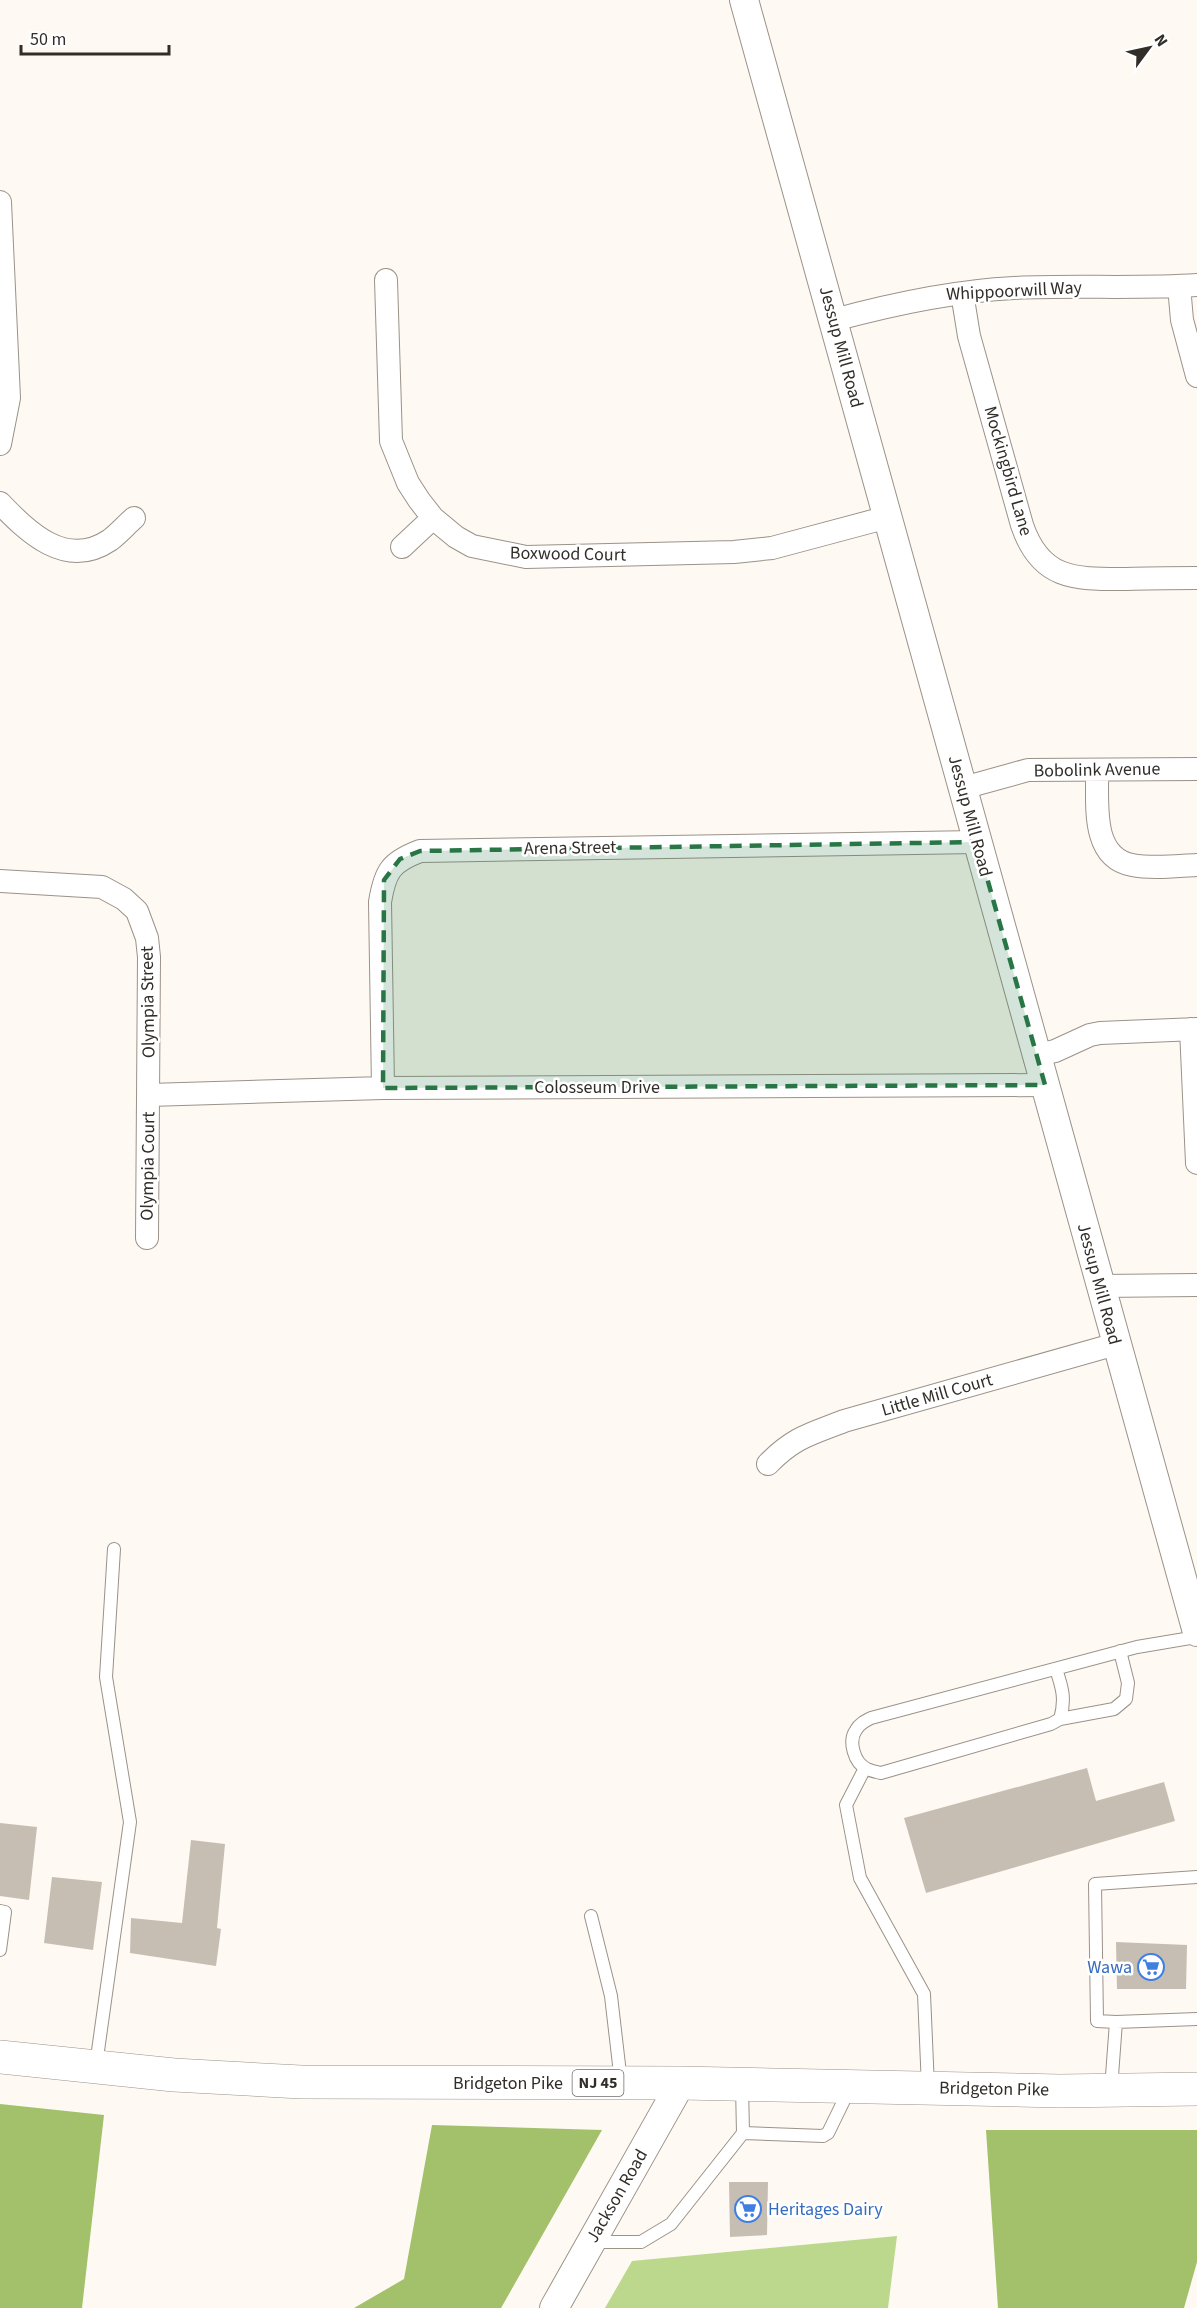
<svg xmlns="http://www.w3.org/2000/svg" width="1197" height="2308" font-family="'Source Sans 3',sans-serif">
  <rect width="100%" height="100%" fill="#fef9f2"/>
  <path fill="#bbd88d" d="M897,2236L888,2308H605L632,2261Z"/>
  <path fill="#a2c16a" d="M0,2104L104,2115L82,2308H0Z
    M432,2125L602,2130L501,2308H354L404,2279Z
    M986,2130H1197V2262L1184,2308H998Z"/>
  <path fill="#c6beb3" d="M1087,1768L1096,1801L1164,1782L1175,1821L926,1893L904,1818Z
    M0,1823L37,1827L29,1900L0,1896Z
    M191,1840L225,1844L217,1928L221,1929L216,1966L130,1953L131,1918L182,1923Z
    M52,1877L102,1882L93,1950L44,1943Z
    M1116,1942L1187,1945L1186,1989H1117Z
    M729,2182H768L767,2235L730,2237Z"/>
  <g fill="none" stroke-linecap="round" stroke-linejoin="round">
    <defs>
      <path id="service" d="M1056,1669C1062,1687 1066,1699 1060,1719L1051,1724L881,1773C877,1772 871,1771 867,1769C854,1763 848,1741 856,1730C859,1724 865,1721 871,1718L1137,1647L1197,1637
        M1060,1719L1114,1709L1126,1699L1128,1683L1120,1651
        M865,1768L846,1805L860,1878L924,1994L928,2087
        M0,1911L5,1912L0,1950
        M591,1916L611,1996L621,2082
        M1116,2022L1097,2021L1095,1884L1197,1877
        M96,2065L130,1822L106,1677L114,1549
        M1111,2089L1116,2022L1197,2019
        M743,2133L823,2136L828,2133L849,2090
        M592,2242H641L671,2224L743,2133L742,2086"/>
      <path id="minor" d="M0,202L9,398L0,444
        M386,280L391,441L408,483L419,500L433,518L456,537L472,546L526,557L734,552L772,548L888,517
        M1179,286L1182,320L1197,376
        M962,293L969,336L1022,525C1041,581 1076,579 1127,579C1150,578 1174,578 1197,578
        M834,320C893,304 953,291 1014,288C1075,285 1136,289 1197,285
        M0,503C28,532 66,570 110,540C118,534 126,525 134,518
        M402,547L433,518
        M1097,770C1098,802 1090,857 1132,865C1152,869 1176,866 1197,865
        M963,788L1028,770L1197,769
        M0,881L102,887L124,899L137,911L147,938L149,957L147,1238
        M1191,1029L1197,1163
        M1037,1055L1055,1051L1090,1035L1100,1033L1197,1029
        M383,1088L380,902C385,871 391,862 420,851L977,842
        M149,1095L383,1088L1045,1085
        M1100,1286L1197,1285
        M768,1464C794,1437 811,1434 844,1421L1116,1344"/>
      <path id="tertiary" d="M744,0L1197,1632
        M554,2308L681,2083"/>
      <path id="primary" d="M0,2057L174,2075L301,2082L681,2083L1060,2091L1197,2089"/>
    </defs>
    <use href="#service" stroke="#9b9288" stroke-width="14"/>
    <use href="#minor" stroke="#9b9288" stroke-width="24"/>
    <use href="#tertiary" stroke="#9b9288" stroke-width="30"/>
    <use href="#primary" stroke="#9b9288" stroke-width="34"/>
    <use href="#service" stroke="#fff" stroke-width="12"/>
    <use href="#minor" stroke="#fff" stroke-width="22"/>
    <use href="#tertiary" stroke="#fff" stroke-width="28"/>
    <use href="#primary" stroke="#fff" stroke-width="33"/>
  </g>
  <path fill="#287645" fill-opacity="0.2" stroke="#287645" stroke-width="4.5" stroke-dasharray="12 8" stroke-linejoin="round" d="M977,842L1045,1085L383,1088L384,880L400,859L420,851Z"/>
  <defs>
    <symbol id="supermarket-ring" viewBox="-11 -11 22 22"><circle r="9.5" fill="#fff" stroke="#3f7fe0" stroke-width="1.5"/><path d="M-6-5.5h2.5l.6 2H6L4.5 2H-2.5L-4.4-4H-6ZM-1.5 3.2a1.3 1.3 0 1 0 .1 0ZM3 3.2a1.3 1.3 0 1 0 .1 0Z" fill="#3f7fe0"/></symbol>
  </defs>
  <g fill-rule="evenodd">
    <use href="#supermarket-ring" x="1136" y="1952" width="30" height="30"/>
    <use href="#supermarket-ring" x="733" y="2194" width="30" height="30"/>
  </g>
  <g text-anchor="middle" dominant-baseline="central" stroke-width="5" stroke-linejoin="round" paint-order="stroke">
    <rect fill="#fff" stroke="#6f6d6a" stroke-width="1.5" x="572.5" y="2070" width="51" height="26" rx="4.5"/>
    <g font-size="16" font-weight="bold" fill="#312e2a">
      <text x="598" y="2083">NJ 45</text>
    </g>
    <g font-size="18" fill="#312e2a" stroke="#fff">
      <text transform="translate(1014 291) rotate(-3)">Whippoorwill Way</text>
      <text transform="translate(841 347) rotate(75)">Jessup Mill Road</text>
      <text transform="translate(1008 471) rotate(74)">Mockingbird Lane</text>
      <text transform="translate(568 554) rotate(1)">Boxwood Court</text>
      <text transform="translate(1097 770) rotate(-1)">Bobolink Avenue</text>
      <text transform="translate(970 816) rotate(75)">Jessup Mill Road</text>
      <text transform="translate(570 848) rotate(-1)">Arena Street</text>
      <text transform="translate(148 1002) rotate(-91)">Olympia Street</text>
      <text x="597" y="1087">Colosseum Drive</text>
      <text transform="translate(148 1166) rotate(-89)">Olympia Court</text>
      <text transform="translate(1099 1284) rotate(75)">Jessup Mill Road</text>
      <text transform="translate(937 1395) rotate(-16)">Little Mill Court</text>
      <text x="508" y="2083">Bridgeton Pike</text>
      <text transform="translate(994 2089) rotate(1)">Bridgeton Pike</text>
      <text transform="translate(617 2196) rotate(-60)">Jackson Road</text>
    </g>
    <g font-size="18" fill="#366cbe" stroke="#fff" text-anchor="end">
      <text x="1132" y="1967">Wawa</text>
      <text x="768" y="2209" text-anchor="start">Heritages Dairy</text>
    </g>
  </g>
  <g transform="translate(1149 48) rotate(57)" stroke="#ffffff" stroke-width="4.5" paint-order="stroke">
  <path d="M0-4.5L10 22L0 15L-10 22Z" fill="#312e2a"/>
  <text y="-9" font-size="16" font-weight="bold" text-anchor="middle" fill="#312e2a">N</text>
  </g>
  <path d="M21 45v9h148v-9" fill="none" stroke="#312e2a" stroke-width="3"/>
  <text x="30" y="45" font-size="18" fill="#312e2a" stroke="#ffffff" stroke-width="4.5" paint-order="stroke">50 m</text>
</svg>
